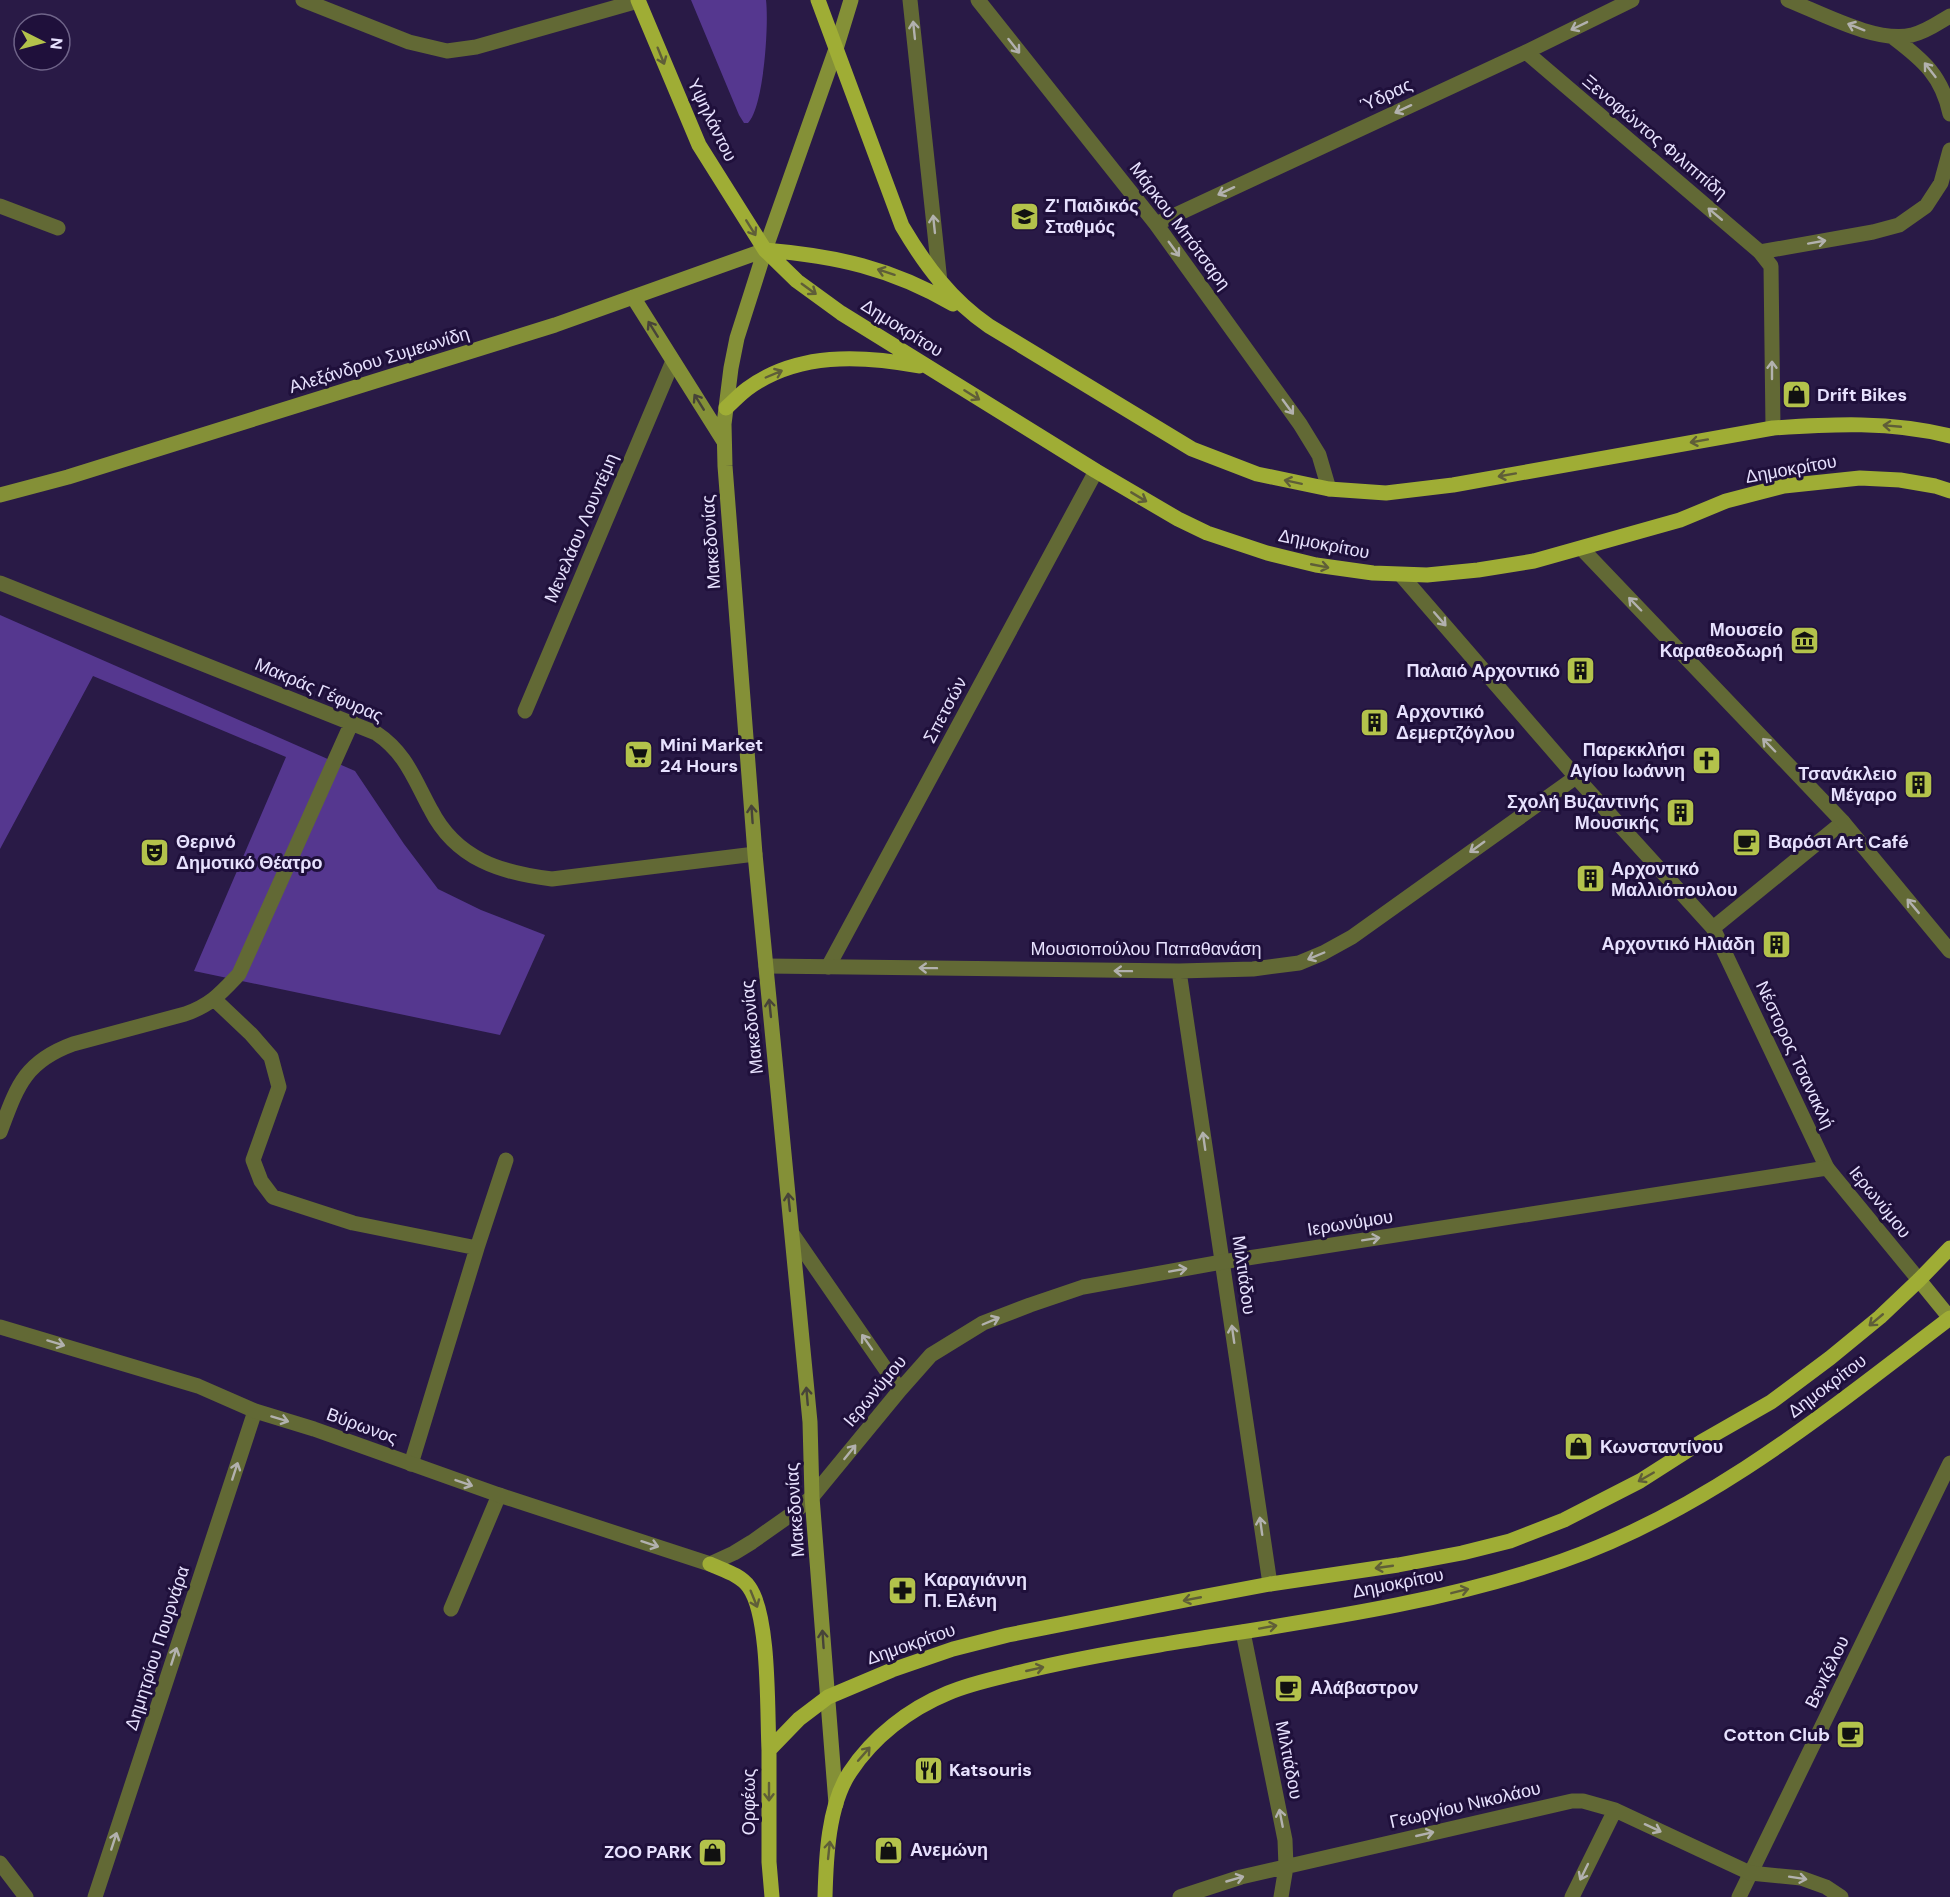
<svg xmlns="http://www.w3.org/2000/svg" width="1950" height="1897" font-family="'DM Sans',sans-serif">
  <rect width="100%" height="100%" fill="#291a46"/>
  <path fill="#55378f" d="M691,0H766C769,23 764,107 748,123H744L739,115Z
    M0,615L355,771L404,844L438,889L481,910L545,935L500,1035L194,971L286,757L93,676L0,849Z"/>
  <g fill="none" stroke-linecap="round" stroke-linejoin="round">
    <path stroke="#626935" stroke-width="15" d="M1576,777L1713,928L1827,1168
      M1713,928L1843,822
      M828,967L1096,471
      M1739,1897L1950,1463"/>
    <path stroke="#626935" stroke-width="15" d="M303,0L409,42L447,51L476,47L638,1
      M910,0L940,282
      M978,0L1156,224L1300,424L1319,455L1329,489
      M1788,0C1821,13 1878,44 1912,35C1926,32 1938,23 1950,16
      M1894,38C1923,60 1942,76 1950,114
      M1526,52L1760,252L1771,266L1773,428
      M0,206L58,228
      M1156,224L1526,52L1632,0
      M1760,252L1873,232L1899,225L1926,206L1941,183L1950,150
      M1582,549L1843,822L1950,951
      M0,583L376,733C406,753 414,779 431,810C456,859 501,873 552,879L755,854
      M525,711L673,361
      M766,966L1179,971L1253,969L1299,963L1323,953L1352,937L1576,777L1401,575
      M1179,971L1270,1584
      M215,1000L251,1034L271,1057L279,1087L253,1160L261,1181L273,1197L353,1223L477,1248L411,1464
      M0,1132C17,1087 24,1062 73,1044L185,1014C211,1005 221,993 239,974L352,722
      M477,1248L506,1160
      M451,1609L499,1495
      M1243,1632L1285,1840L1286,1867L1281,1897
      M0,1863L26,1897
      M95,1897L255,1411
      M1180,1897L1241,1877L1572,1801H1583L1615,1810L1750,1873L1801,1878L1826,1887L1841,1897
      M1572,1897L1615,1810"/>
    <path stroke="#626935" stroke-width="15" d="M793,1235L900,1390
      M0,1327L198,1386L255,1411L314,1429L499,1495L710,1564L734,1553L752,1542L793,1513L812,1497L900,1390L931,1355L983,1323L1030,1305L1083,1287L1222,1262L1827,1168L1919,1280"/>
    <path stroke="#849037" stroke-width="15" d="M633,297L723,440
      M0,495L68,477L555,325L765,250
      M1919,1280L1950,1318
      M836,1804L812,1497L810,1422L755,854L725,466L724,424L731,368L737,338L765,250L836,49L851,0"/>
    <path stroke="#9fad35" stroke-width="15" d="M638,0L699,145L765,250L797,281L841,313L1096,471L1178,519L1207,533L1267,553L1316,565L1373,573L1427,575L1478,570L1534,561L1680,520L1726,501L1784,486L1860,478L1900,480L1935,486L1950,491
      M818,0L902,226C925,265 951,300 989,326L1192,449L1257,474L1329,489L1386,493L1453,485L1773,428C1832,424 1891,421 1950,436
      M765,250C836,256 891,268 953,304
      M726,408C733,402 739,395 747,389C797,352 861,355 919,366
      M710,1564C723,1570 741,1575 749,1587C770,1616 767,1712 769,1750
      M772,1897L769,1862V1750L799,1719L828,1697L892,1670L953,1649L1008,1635L1201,1597L1270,1584L1398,1565L1462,1553L1510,1541L1564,1520L1640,1481L1701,1442L1771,1402L1830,1358L1880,1317L1919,1280L1950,1248
      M825,1897C826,1858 828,1805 850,1772C873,1737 909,1709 948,1693C969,1684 992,1679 1013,1674C1061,1662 1110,1653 1159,1645C1293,1623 1434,1606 1562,1561C1708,1510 1829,1410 1950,1318"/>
  </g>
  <defs><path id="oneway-shaft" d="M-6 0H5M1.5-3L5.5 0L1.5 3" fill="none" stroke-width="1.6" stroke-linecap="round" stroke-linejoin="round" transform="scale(1.5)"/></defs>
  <g stroke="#b2b1ae">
    <use href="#oneway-shaft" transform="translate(1579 26) rotate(154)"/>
    <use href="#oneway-shaft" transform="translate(1856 27) rotate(-158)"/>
    <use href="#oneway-shaft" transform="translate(914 30) rotate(-96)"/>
    <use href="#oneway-shaft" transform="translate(1014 46) rotate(52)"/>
    <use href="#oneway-shaft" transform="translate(1930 70) rotate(-128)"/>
    <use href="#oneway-shaft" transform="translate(1403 109) rotate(155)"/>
    <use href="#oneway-shaft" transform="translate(1226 191) rotate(155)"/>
    <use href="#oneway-shaft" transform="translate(1715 214) rotate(-140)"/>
    <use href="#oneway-shaft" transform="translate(934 224) rotate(-96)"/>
    <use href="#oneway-shaft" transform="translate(1817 242) rotate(-10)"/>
    <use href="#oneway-shaft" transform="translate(1174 249) rotate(54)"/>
    <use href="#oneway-shaft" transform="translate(1772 370) rotate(-90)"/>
    <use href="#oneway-shaft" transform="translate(1288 407) rotate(54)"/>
    <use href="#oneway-shaft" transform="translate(1635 604) rotate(-134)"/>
    <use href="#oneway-shaft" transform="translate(1440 619) rotate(49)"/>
    <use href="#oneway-shaft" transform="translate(1769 745) rotate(-134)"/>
    <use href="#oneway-shaft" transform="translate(1477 847) rotate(144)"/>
    <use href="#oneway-shaft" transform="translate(1913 906) rotate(-130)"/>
    <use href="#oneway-shaft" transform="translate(1316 956) rotate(157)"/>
    <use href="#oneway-shaft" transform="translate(928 968) rotate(-179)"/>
    <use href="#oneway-shaft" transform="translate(1123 971) rotate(-179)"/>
    <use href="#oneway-shaft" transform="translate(1204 1141) rotate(-98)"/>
    <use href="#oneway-shaft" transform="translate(1371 1239) rotate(-9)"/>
    <use href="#oneway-shaft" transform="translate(1178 1270) rotate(-10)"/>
    <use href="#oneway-shaft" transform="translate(991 1321) rotate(-23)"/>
    <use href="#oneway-shaft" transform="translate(1233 1334) rotate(-98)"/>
    <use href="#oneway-shaft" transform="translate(867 1342) rotate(-125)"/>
    <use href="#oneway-shaft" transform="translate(56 1343) rotate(17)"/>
    <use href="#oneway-shaft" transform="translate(280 1419) rotate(17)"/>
    <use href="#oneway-shaft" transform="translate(850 1452) rotate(-51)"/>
    <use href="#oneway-shaft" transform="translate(235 1471) rotate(-72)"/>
    <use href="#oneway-shaft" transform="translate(464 1483) rotate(19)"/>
    <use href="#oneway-shaft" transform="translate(1261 1526) rotate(-98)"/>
    <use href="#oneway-shaft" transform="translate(650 1544) rotate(18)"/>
    <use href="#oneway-shaft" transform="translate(174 1656) rotate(-72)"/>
    <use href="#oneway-shaft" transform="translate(1281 1818) rotate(-101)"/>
    <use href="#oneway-shaft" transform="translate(1653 1828) rotate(25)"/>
    <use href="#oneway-shaft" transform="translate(1425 1834) rotate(-13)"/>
    <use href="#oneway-shaft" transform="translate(114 1841) rotate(-72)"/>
    <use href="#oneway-shaft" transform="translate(1584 1872) rotate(116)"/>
    <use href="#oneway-shaft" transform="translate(1798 1878) rotate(9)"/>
    <use href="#oneway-shaft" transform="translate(1235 1879) rotate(-16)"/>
  </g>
  <g stroke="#5f5e38">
    <use href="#oneway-shaft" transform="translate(661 56) rotate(68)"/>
    <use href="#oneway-shaft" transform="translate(751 228) rotate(58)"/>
    <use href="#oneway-shaft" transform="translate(886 272) rotate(-162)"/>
    <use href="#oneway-shaft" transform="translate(809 289) rotate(36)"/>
    <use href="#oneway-shaft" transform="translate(774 374) rotate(-23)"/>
    <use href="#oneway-shaft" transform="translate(972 395) rotate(32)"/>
    <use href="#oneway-shaft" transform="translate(1892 426) rotate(-175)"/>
    <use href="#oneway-shaft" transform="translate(1699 441) rotate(170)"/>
    <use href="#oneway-shaft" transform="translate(1507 475) rotate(170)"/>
    <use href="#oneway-shaft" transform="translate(1293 482) rotate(-168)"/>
    <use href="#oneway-shaft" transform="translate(1139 497) rotate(31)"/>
    <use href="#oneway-shaft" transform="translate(1320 566) rotate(11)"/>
    <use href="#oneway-shaft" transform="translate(1876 1320) rotate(140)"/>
    <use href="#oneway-shaft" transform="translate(1646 1477) rotate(150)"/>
    <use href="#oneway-shaft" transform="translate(1384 1567) rotate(172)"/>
    <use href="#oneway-shaft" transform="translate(1460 1591) rotate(-14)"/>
    <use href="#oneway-shaft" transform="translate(754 1599) rotate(68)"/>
    <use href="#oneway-shaft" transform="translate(1192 1599) rotate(169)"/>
    <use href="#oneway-shaft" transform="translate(1268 1627) rotate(-10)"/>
    <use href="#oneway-shaft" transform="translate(1035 1669) rotate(-13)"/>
    <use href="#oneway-shaft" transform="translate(864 1754) rotate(-49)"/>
    <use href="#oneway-shaft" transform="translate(769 1792) rotate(90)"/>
    <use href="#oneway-shaft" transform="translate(829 1850) rotate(-84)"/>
  </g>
  <g stroke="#474339">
    <use href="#oneway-shaft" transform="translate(653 329) rotate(-122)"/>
    <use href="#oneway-shaft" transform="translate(699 402) rotate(-122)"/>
    <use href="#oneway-shaft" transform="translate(752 814) rotate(-94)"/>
    <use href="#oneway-shaft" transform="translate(770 1008) rotate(-96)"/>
    <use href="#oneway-shaft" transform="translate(789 1202) rotate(-96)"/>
    <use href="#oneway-shaft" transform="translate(807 1396) rotate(-95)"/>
    <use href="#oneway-shaft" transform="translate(823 1639) rotate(-94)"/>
  </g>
  <defs>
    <symbol id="school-square" viewBox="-11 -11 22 22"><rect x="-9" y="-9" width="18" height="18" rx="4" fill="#b3c24b" stroke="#1f103b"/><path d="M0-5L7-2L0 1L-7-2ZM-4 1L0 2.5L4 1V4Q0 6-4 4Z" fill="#111"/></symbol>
    <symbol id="shop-square" viewBox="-11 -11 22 22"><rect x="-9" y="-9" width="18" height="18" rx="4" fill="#b3c24b" stroke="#1f103b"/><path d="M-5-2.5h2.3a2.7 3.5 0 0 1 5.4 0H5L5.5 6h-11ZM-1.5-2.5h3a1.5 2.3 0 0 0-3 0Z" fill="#111"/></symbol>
    <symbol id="museum-square" viewBox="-11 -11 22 22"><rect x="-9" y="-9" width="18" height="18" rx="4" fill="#b3c24b" stroke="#1f103b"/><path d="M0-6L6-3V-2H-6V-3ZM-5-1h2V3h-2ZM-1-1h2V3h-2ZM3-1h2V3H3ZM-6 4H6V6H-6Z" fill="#111"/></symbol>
    <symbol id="building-square" viewBox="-11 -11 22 22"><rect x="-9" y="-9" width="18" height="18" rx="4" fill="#b3c24b" stroke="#1f103b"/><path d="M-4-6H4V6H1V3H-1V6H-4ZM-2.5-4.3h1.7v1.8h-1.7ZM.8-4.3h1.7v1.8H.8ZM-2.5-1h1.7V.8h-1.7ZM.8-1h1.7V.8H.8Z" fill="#111"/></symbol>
    <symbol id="supermarket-square" viewBox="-11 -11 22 22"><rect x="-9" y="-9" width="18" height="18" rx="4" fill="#b3c24b" stroke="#1f103b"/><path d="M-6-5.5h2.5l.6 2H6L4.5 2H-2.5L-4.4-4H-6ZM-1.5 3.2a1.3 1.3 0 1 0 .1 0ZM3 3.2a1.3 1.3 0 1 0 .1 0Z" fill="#111"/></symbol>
    <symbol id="church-square" viewBox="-11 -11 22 22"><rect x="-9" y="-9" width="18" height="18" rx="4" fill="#b3c24b" stroke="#1f103b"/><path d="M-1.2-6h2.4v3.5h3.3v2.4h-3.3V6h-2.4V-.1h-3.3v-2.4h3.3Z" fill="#111"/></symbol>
    <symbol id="cafe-square" viewBox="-11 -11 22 22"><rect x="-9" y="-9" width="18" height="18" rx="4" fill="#b3c24b" stroke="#1f103b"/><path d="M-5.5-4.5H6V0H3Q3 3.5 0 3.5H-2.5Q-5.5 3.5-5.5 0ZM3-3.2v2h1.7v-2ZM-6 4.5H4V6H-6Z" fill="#111"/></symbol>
    <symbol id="theatre-square" viewBox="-11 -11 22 22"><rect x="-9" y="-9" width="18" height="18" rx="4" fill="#b3c24b" stroke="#1f103b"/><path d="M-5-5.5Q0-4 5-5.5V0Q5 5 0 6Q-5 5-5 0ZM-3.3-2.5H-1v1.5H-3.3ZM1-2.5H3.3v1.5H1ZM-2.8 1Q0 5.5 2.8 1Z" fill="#111"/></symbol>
    <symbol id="pharmacy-square" viewBox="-11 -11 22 22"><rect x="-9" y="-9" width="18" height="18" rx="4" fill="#b3c24b" stroke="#1f103b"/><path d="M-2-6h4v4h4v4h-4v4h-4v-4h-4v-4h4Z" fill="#111"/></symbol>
    <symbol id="restaurant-square" viewBox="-11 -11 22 22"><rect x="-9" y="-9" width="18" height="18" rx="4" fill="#b3c24b" stroke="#1f103b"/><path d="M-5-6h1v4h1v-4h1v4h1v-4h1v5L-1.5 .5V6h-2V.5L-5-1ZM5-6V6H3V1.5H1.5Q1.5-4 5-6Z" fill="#111"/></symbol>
  </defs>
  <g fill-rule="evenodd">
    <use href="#school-square" x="1008" y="200" width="33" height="33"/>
    <use href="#shop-square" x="1780" y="378" width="33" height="33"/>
    <use href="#museum-square" x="1788" y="624" width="33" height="33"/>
    <use href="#building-square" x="1564" y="654" width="33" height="33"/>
    <use href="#building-square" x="1358" y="706" width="33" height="33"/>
    <use href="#supermarket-square" x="622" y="738" width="33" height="33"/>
    <use href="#church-square" x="1690" y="744" width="33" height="33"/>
    <use href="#building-square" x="1902" y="768" width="33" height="33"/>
    <use href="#building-square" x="1664" y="796" width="33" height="33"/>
    <use href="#cafe-square" x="1730" y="826" width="33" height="33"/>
    <use href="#theatre-square" x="138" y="836" width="33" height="33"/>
    <use href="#building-square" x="1574" y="862" width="33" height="33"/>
    <use href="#building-square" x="1760" y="928" width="33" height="33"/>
    <use href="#shop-square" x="1562" y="1430" width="33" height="33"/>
    <use href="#pharmacy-square" x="886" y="1574" width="33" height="33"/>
    <use href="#cafe-square" x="1272" y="1672" width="33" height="33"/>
    <use href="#cafe-square" x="1834" y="1718" width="33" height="33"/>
    <use href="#restaurant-square" x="912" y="1754" width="33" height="33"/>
    <use href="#shop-square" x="872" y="1834" width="33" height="33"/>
    <use href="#shop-square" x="696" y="1836" width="33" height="33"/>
  </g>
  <g text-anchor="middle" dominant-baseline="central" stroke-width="6" stroke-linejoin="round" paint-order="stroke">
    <g font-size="18" fill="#e7e1fe" stroke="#1f103b">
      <text transform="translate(1386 95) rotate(-25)">Ύδρας</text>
      <text transform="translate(712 120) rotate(64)">Υψηλάντου</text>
      <text transform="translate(1655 137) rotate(40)">Ξενοφώντος Φιλιππίδη</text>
      <text transform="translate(1180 226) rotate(53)">Μάρκου Μπότσαρη</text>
      <text transform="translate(902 328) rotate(32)">Δημοκρίτου</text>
      <text transform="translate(379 360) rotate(-17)">Αλεξάνδρου Συμεωνίδη</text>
      <text transform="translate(1791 469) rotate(-10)">Δημοκρίτου</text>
      <text transform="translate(581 528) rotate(-67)">Μενελάου Λουντέμη</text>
      <text transform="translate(711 542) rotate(-94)">Μακεδονίας</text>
      <text transform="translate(1324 544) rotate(11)">Δημοκρίτου</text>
      <text transform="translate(319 690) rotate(23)">Μακράς Γέφυρας</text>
      <text transform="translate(945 710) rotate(-62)">Σπετσών</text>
      <text x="1146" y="949">Μουσιοπούλου Παπαθανάση</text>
      <text transform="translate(752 1027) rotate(-96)">Μακεδονίας</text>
      <text transform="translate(1795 1055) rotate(65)">Νέστορος Τσανακλή</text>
      <text transform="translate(1880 1202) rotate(51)">Ιερωνύμου</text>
      <text transform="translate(1350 1223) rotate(-9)">Ιερωνύμου</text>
      <text transform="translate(1244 1275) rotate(82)">Μιλτιάδου</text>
      <text transform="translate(1827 1386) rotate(-37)">Δημοκρίτου</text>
      <text transform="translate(875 1391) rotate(-50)">Ιερωνύμου</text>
      <text transform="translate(362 1426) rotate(20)">Βύρωνος</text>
      <text transform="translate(795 1510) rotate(-94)">Μακεδονίας</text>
      <text transform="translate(1398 1583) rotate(-11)">Δημοκρίτου</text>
      <text transform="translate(911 1644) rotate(-19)">Δημοκρίτου</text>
      <text transform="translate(157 1648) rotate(-72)">Δημητρίου Πουρνάρα</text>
      <text transform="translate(1827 1672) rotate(-64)">Βενιζέλου</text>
      <text transform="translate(1289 1760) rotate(79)">Μιλτιάδου</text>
      <text transform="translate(749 1802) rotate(-90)">Ορφέως</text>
      <text transform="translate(1465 1805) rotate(-13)">Γεωργίου Νικολάου</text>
    </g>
    <g font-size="18" font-weight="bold" fill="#e7e1fe" stroke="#1f103b" text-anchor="start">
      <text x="1045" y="206">Ζ' Παιδικός<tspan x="1045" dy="21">Σταθμός</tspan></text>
      <text x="1817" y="395">Drift Bikes</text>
      <text x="1783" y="630" text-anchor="end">Μουσείο<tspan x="1783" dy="21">Καραθεοδωρή</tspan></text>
      <text x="1560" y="671" text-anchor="end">Παλαιό Αρχοντικό</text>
      <text x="1396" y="712">Αρχοντικό<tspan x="1396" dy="21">Δεμερτζόγλου</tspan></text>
      <text x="660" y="745">Mini Market<tspan x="660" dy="21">24 Hours</tspan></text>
      <text x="1685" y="750" text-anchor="end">Παρεκκλήσι<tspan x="1685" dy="21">Αγίου Ιωάννη</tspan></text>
      <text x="1897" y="774" text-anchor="end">Τσανάκλειο<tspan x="1897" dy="21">Μέγαρο</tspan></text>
      <text x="1659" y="802" text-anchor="end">Σχολή Βυζαντινής<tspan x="1659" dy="21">Μουσικής</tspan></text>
      <text x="176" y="842">Θερινό<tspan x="176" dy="21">Δημοτικό Θέατρο</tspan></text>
      <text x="1768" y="842">Βαρόσι Art Café</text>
      <text x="1611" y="869">Αρχοντικό<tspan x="1611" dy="21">Μαλλιόπουλου</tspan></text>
      <text x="1755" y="944" text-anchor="end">Αρχοντικό Ηλιάδη</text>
      <text x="1600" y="1447">Κωνσταντίνου</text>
      <text x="924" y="1580">Καραγιάννη<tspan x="924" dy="21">Π. Ελένη</tspan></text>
      <text x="1310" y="1688">Αλάβαστρον</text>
      <text x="1830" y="1735" text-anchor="end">Cotton Club</text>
      <text x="949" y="1770">Katsouris</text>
      <text x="910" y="1850">Ανεμώνη</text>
      <text x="692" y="1852" text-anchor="end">ZOO PARK</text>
    </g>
  </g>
  <g transform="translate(42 42) rotate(96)"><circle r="28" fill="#1f103b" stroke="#6f6489" stroke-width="1.5"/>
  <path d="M0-4.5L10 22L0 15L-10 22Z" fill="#b3c24b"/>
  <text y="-9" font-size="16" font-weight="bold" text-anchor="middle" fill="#e7e1fe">N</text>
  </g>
</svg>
